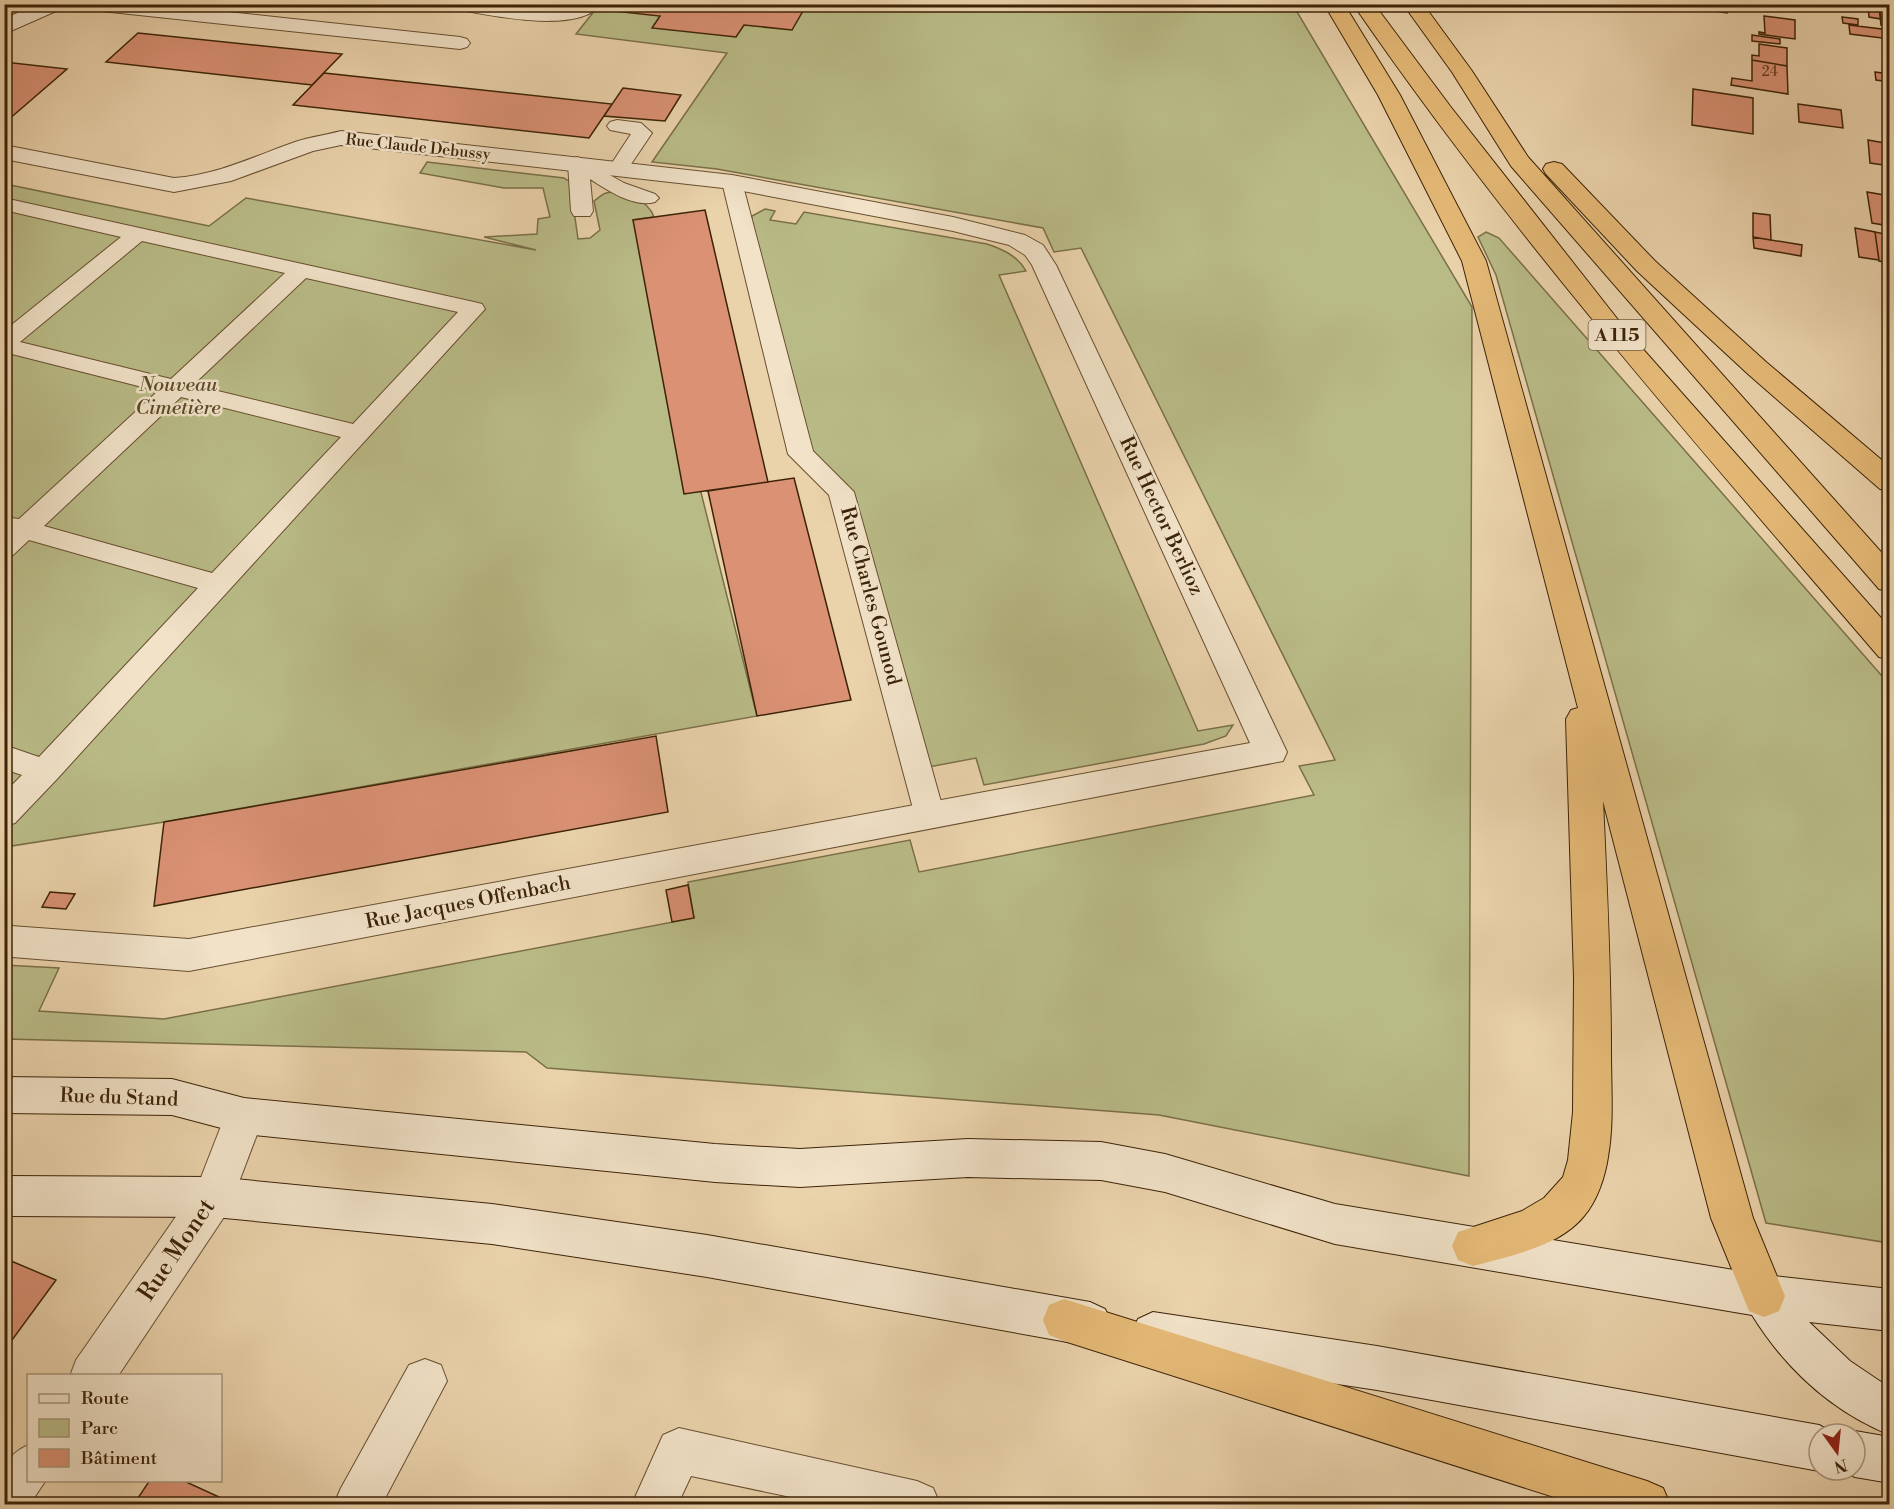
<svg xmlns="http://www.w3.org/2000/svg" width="1894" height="1509" font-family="'Libre Bodoni',serif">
  <rect width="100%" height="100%" fill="#ead2ab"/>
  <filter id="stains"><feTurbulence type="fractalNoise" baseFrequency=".00333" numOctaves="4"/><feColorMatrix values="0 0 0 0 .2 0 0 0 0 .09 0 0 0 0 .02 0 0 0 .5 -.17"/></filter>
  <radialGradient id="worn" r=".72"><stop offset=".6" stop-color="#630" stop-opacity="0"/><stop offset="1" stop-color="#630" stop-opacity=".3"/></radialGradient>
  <path fill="#b9bb87" stroke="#7a6f47" stroke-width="1.5" d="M599,5H1293L1472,307L1469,1176L1159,1115L547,1068L526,1052L5,1039L4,965L59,968L39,1011L164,1019L694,918L688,882L910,840L919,872L1314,795L1299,766L1335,760L1081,248L1054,252L1043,228L717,169L652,162L727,53L576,34Z
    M427,162L564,178L570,182L578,239L590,238L600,230L594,201C597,199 602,194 606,193C623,189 648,200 654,217L633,220L636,233L757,716L164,822L5,847V184L209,226L246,198L536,250L484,237L537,234L538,219L550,217L543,188H504L420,173Z
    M765,209L775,211L770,220L796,224L804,212L987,244C1002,249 1018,256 1026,271L999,275L1198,731L1233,725L1226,736L1204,744L984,785L976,758L929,767L847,485L811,450L751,223L752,216Z
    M1486,232L1499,238L1889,684V1243L1766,1223L1496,275L1478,237Z"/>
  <path fill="#da9174" stroke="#3c2307" stroke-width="1.5" d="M618,4H807L792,30L744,25L736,37L652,28L660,16L613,11Z
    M1685,4H1727V13L1685,7Z
    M1868,6L1879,7L1881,19L1869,17Z
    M1879,7L1890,9V26L1881,25Z
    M1764,16L1795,20V39L1759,34V32L1765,33Z
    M1842,17L1858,19V25L1843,23Z
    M1849,25L1890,30V39L1850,34Z
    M138,33L342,54L312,85L106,62Z
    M1752,35L1780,39V44L1752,41Z
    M1759,44L1787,48V66L1752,60V55L1759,56Z
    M1752,60L1787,66L1788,94L1731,85L1732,78L1752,81Z
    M4,62L67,69L8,120H4Z
    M1875,72L1890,74V82L1876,80Z
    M324,73L612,104L589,138L293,105Z
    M623,88L681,95L665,121L604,116Z
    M1693,89L1753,98V134L1692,125Z
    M1798,104L1841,110L1843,128L1799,122Z
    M1868,140L1890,144V166L1870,163Z
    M1867,192L1890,196V226L1872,223Z
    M705,210L768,482L684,494L633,220Z
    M1753,213L1770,215L1771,240L1753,237Z
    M1855,228L1875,232L1879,260L1859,257Z
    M1875,232L1890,235V263L1879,261Z
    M1753,237L1802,245L1801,256L1754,248Z
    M794,478L851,700L757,716L708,491Z
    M656,736L668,812L154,906L164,822Z
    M688,885L694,918L672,922L666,890Z
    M50,892L75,894L66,909L42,907Z
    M4,1258L56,1280L4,1351Z
    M150,1480H182L232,1503L134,1504Z"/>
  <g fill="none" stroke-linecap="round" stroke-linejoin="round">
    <defs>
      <path id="lane" d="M447,4H493L546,10L578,4H602C577,35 489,15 456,9Z
        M617,120L641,123L652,133L625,173H611L608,169L631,134L610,130L607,126L610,122Z
        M578,157L624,183L655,194L659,198L655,202C634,208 607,190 590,179L593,211L590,216H574L571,211L568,163L571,159Z
        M732,176L739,178L742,182L813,451L854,492L945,816L941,825L930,828L919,825L915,816L829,495L788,454L722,182L725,178Z
        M4,198L474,302L482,304L485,309L57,779L15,823L4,826V793L22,775L4,769V745L39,757L198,588L29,540L13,555L4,557V517L19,519L158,391L4,352V331L121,237L4,210ZM142,241L285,273L171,379L20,342ZM306,278L458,312L353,424L193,385ZM181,397L341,437L212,573L44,526Z"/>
      <path id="street" d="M37,4H66L63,8L4,34V19Z
        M82,4H153L460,37L467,39L470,43L467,47L460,49L92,10Z
        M341,131L732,175L953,217L1025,235L1043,245L1056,265L1287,752L1283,761L189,971L12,957L4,959V928L11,926L189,939L1250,743L1032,265L1025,255L1009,245L953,231L732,189L341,145L313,151L231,181L174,192L4,159V145L174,178C217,175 255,156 295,142C310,137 326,135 341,131Z
        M244,1098L258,1103L264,1116L228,1211L118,1376H70L76,1360L198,1185L230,1103Z
        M425,1359L441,1365L447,1381L382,1504H334L341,1488L409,1365Z
        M679,1428L917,1481L933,1488L940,1504H824L691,1476L678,1504H632L663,1435Z
        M28,1445V1480H46L30,1504H4C4,1475 0,1458 28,1445Z"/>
      <path id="secondary" d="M4,1077L172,1079L244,1098L715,1144L800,1149L968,1139L1101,1142L1165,1154L1335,1204L1764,1275L1890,1289V1331L1809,1322L1850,1361L1890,1388V1435C1831,1411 1785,1368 1752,1315L1335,1244L1165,1192L1101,1180L968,1177L800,1187L715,1182L244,1134L172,1115L4,1113Z
        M4,1176L214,1177L492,1204L707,1235L1090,1302L1105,1309L1112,1324L1105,1339L1090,1346L707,1277L492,1244L214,1217L4,1216Z
        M1153,1312L1377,1346L1819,1425L1836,1434H1819V1471L1377,1390L1153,1356L1138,1349L1131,1334L1138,1319Z
        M1855,1431L1890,1437V1483L1855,1477L1839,1470H1855V1434H1849Z"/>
      <path id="highway" d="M1324,4H1344L1400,95L1486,261L1753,1218L1785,1296L1779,1311L1764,1317L1749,1311L1711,1218L1603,801C1607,885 1611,969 1611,1052C1611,1087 1614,1123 1608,1157C1605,1177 1597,1201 1584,1216C1559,1247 1509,1256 1473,1266L1458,1260L1452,1246L1458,1232L1522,1211L1544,1198L1563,1177L1568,1160L1573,1112L1574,978L1566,719L1571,710L1578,708L1462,261L1378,95Z
        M1353,4H1374L1450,106L1626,330L1890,628V660L1879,657C1697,445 1512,235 1353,4Z
        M1403,4H1423L1472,71L1528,157L1890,562V592L1879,589L1511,166L1452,72Z
        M1554,162L1562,164L1655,261L1766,362L1890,467V491L1880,489L1748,374L1637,271L1546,174L1543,169L1546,164Z
        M1064,1299L1647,1481L1663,1488L1670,1504H1576L1064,1341L1049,1335L1043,1320L1049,1305Z"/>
    </defs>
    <use href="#lane" stroke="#684f30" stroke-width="2"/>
    <use href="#street" stroke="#684f30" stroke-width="2"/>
    <use href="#secondary" stroke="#3c2307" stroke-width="2"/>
    <use href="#highway" stroke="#3c2307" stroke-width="2"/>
    <use href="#lane" fill="#f1e2c8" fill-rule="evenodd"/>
    <use href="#street" fill="#f1e2c8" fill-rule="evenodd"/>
    <use href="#secondary" fill="#f1e2c8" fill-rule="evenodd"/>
    <use href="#highway" fill="#e5b976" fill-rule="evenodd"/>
  </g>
  <g text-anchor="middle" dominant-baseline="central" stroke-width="5" stroke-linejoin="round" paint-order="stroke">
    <g font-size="14" fill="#643e22">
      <text x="1770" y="72">24</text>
    </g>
    <g font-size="16" fill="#3c2307" stroke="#f1e2c8">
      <text transform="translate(418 147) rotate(6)">Rue Claude Debussy</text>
    </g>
    <rect fill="#f1e2c8" stroke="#725c41" stroke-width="1.5" x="1588.5" y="320" width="57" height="30" rx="4.5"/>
    <g font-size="18" font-weight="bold" fill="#3c2307">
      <text x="1617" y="335">A 115</text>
    </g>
    <g font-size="20" font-style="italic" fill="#5b4927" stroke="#f1e2c8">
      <text x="178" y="385">Nouveau<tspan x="178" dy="23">Cimetière</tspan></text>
    </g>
    <g font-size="20" fill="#3c2307" stroke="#f1e2c8">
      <text transform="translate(1161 516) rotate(65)">Rue Hector Berlioz</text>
      <text transform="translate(870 596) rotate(75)">Rue Charles Gounod</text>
      <text transform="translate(468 903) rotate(-11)">Rue Jacques Offenbach</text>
      <text transform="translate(119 1098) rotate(2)">Rue du Stand</text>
    </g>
    <g font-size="24" fill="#3c2307" stroke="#f1e2c8">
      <text transform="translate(177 1250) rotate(-56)">Rue Monet</text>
    </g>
  </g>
  <rect width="1894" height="1509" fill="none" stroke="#ead2ab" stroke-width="24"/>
  <rect x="6" y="6" width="1882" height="1497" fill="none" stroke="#3c2307" stroke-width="3"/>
  <rect x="12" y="12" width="1870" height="1485" fill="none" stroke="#3c2307" stroke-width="1.5"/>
  <rect x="27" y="1374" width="195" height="108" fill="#f1e2c8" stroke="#a9967b" stroke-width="1.5"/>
  <rect x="39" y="1394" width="30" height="9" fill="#f1e2c8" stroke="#a9967b" stroke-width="1.5"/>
  <text x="81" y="1404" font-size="18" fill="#3c2307">Route</text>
  <rect x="39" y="1419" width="30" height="18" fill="#b9bb87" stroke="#a9967b" stroke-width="1.5"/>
  <text x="81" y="1434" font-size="18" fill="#3c2307">Parc</text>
  <rect x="39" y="1449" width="30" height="18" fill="#da9174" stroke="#a9967b" stroke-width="1.5"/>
  <text x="81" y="1464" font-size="18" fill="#3c2307">Bâtiment</text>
  <g transform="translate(1837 1452) rotate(165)"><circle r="28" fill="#f1e2c8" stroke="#a9967b" stroke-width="1.5"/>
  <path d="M0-4.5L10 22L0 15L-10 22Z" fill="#8f2418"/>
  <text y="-9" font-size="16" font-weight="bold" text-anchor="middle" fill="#3c2307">N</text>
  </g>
  <rect width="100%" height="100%" filter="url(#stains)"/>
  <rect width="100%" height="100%" fill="url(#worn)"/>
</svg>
